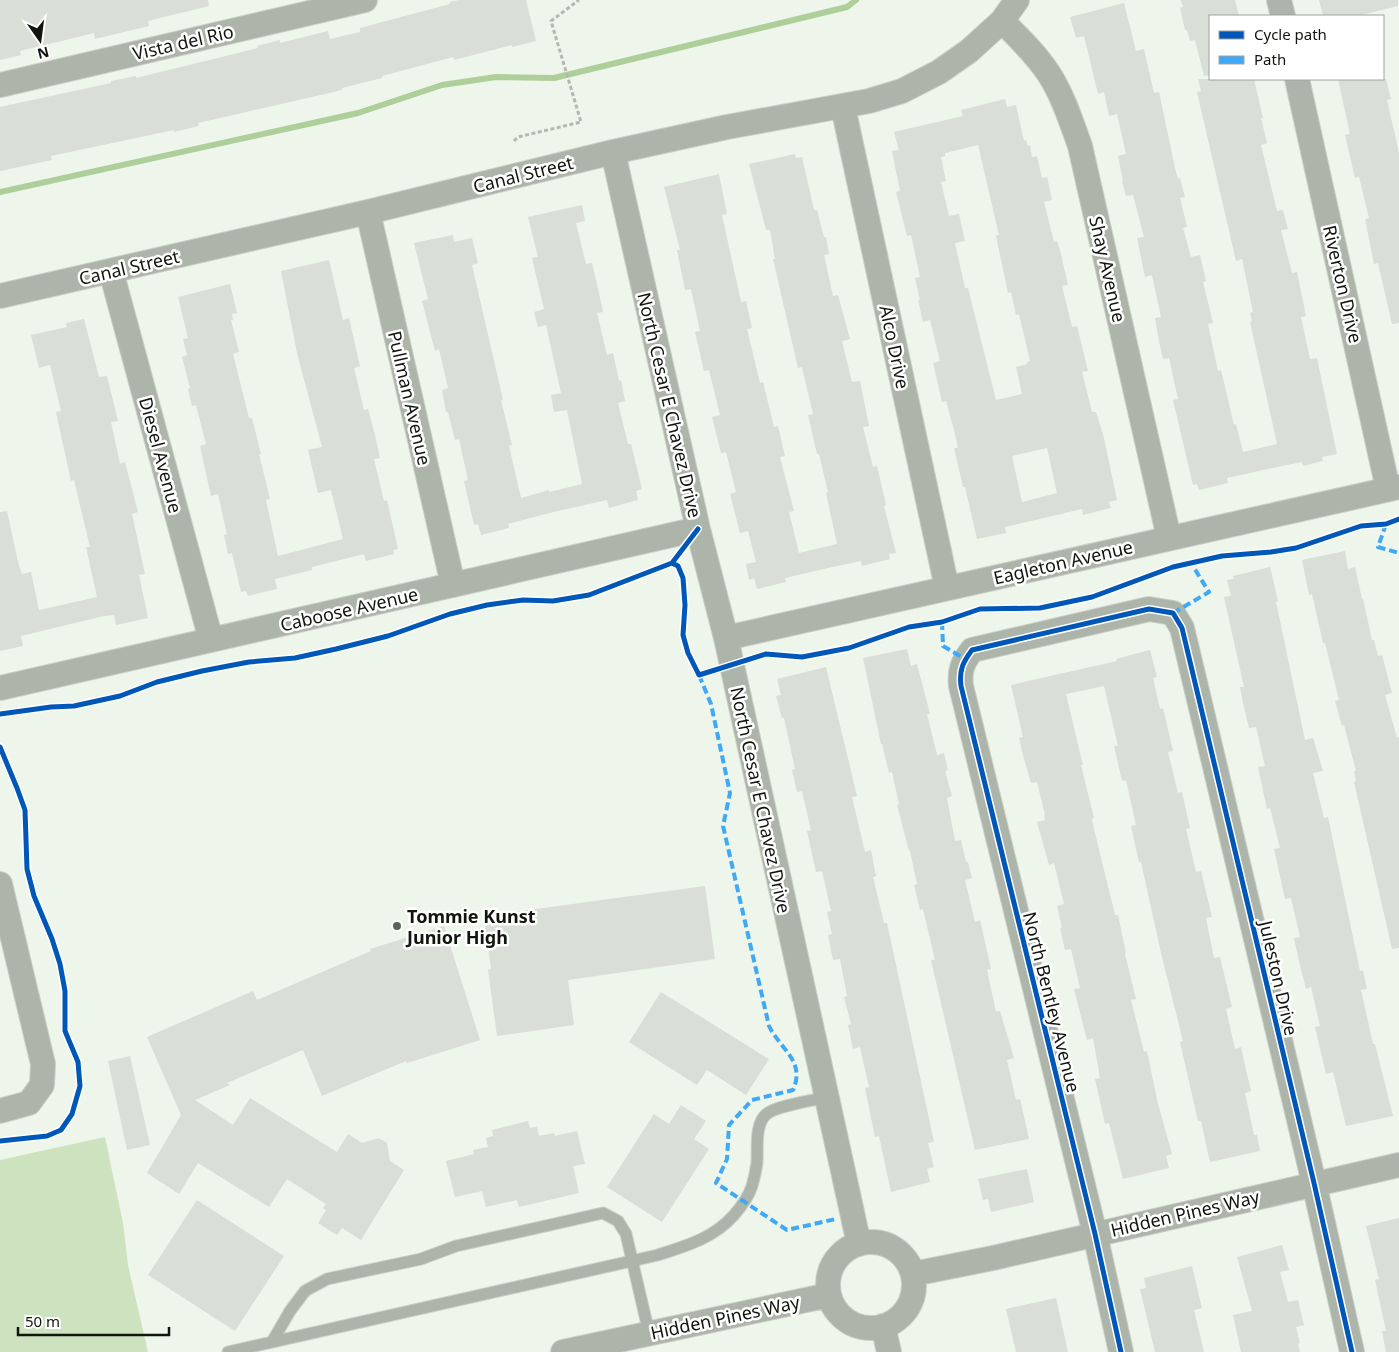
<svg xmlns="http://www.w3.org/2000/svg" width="1399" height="1352" font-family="'Noto Sans',sans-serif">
  <rect width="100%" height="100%" fill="#eef5ea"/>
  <path fill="#cde3c0" d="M105,1137L123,1223L128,1265L148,1352H0V1160Z"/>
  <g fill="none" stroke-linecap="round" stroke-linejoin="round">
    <path stroke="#aecf9a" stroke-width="6" d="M0,192L358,113L442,85L496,77L554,78L847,7L856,0"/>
  </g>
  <path fill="#d9ded6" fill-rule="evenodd" d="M0,0H208L209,6L148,21L149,26L95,39L94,33L20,51L21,55L0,60Z
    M459,0H526L536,41L512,47V45L454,60L453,57L382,76V78L342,88V90L198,123L199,126L174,132V130L51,156L52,160L0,171V107L111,83V81L136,76V78L258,48L257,46L280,40V43L328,31L330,39L360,32V28L450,4V2Z
    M1181,0H1235L1239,16H1210V75L1204,76L1195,40L1190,41L1187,30H1185L1180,8L1183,7Z
    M1319,0H1398V6L1357,16H1323Z
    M1124,3L1136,51L1144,49L1154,93L1159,92L1175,168L1178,179L1180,178L1185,197L1180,198L1187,227L1183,228L1191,257L1200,255L1206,281L1203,282L1213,323L1208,324L1218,371L1221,370L1234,425L1236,424L1243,452L1277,444L1250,322L1252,321L1250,313L1253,312L1242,259L1236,261L1197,92L1201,91L1198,79H1254L1263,118H1261L1267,143L1261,145L1277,211L1283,210L1288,229L1281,230L1292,273L1297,272L1306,316L1301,317L1310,359L1317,358L1337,454L1322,457L1323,461L1303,466L1302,462L1268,469L1227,478L1228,483L1199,490L1197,484L1193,485L1173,400L1178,399L1169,358L1163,359L1159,341L1155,318L1161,317L1152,275L1145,277L1137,238L1144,237L1133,195L1126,196L1122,181H1123L1118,156L1126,154L1117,114L1109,116L1104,92L1098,94L1084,36L1076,38L1070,17Z
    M1338,79H1386L1391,99L1387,100L1399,153V323L1392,324L1378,263L1374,264L1365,219L1369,218L1359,177L1355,178L1345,135L1350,134Z
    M1005,99L1007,107L1016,105L1024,141L1026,140L1028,146L1030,145L1032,157L1037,156L1042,178L1047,177L1052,200L1044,202L1054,242L1057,241L1060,250L1068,285L1062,286L1072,327L1077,326L1088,371L1082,372L1092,412H1096L1103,434L1117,500L1109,502L1111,508L1083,515L1082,509L1005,527L1006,533L977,539L965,487H963L954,448H958L954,430L946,401L942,402L933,363L940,361L930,320L923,322L918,300H920L915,278L920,277L911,235L907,236L896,192L900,191L892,151L899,150L894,132L963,116L961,110ZM978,145L999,235L996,236L1008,293L1011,292L1016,315L1019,314L1030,361L1027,362V364L1016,367L1022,394L996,400L968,288H965L955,243L965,241L959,214L949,216L941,182L946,181L941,157L945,156V153ZM1047,448L1057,493L1022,502L1012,456Z
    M795,154L796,158L802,157L814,210H817L824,237H826L829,254L824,255L833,296L838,295L850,339L842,341L852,382L860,381L869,426L863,427L873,467L877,466L886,505L884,506L896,553L889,554L890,559L862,566L861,561L828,568L785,578L786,582L757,589L754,578L749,580L746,564L756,562L748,531L740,533L730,494L736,492L726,452L721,453L712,417L720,415L709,370L704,371L695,332L700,331L691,289L685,290L677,250H680L664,187L719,174L727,214L722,215L741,302L746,301L752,328L747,329L760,383L763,382L774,427L778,426L785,456L780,457L794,511L789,512L799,553L837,544L826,493L828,492L819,454H817L808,415L813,414L802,367L798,368L773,259H775L770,230H766L749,164Z
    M582,205L585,221L576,223L586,264L592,263L597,284L603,312L597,313L607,355L613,353L619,381L621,380L625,401L618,403L628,444H631L642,489L636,491L638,500L609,508L607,500L549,513L508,524L509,528L481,535L478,524L474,525L464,481L468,480L459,439L455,440L448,412H446L442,390L448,388L439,349L435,351L422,301L428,299L414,243L453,235L454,242L472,238L478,263L472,265L503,400H501L512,445L509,446L521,498L549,490V492L582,484L567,410L554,412L551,395L561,393L546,325L538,327L534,312L544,309L532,258L538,257L528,217Z
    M329,260L343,320L349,318L360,366L354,368L364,410L368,409L375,435L380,458L374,459L384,501L387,500L398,549L393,550L394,554L366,561L364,554L312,567V570L275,579L277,589L248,596L246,591L241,592L232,553L228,554L224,535L227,534L218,494L211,496L200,446L206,444L196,405L192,406L188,389L190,388L182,357L187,355L183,339L188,338L178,297L230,284L237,313L232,314L233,320H231L239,352L233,354L249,418H252L261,454H259L270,499L266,500L278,556L343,539L331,490L318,493L308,450L322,447L297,353L281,271Z
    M84,319L99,377L107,376L118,421L111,422L120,464L125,462L138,512L132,514L145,574L139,575L148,618L116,625L114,615L104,616L21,636L23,646L0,651V512L7,511L18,562L22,574L31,572L39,610L97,597L86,547H90L74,480L71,481L56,412L61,411L50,365L39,368L31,335L67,327L66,323Z
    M1345,551L1348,569L1355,567L1362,599H1363L1372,640H1374L1378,656L1382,655L1392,693L1385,695L1397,738L1399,737V948L1392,949L1354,782L1356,781L1354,771H1356L1344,725L1342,726L1335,701L1339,700L1325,643H1323L1312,594L1309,595L1302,560Z
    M1270,567L1278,601L1276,602L1305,740L1313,738L1323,771L1313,773L1324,818L1328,817L1360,971L1363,970L1367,989L1361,990L1373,1044H1375L1393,1116L1346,1126L1333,1072L1326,1074L1315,1027L1320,1026L1311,987L1306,989L1299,961L1294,938L1300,937L1291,898L1285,899L1274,849L1280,848L1270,808L1267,809L1258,767L1265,766L1256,727L1249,728L1243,703L1240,687H1244L1224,597L1231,596L1227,580L1234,579L1233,576Z
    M907,649L911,666L917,664L930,714H927L937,755L944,753L948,770L945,771L952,796L947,798L955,841L961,840L966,862H968L972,878L965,880L975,922L980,920L991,969L987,970L996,1012L1000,1011L1014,1058L1007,1060L1016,1100L1020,1099L1029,1139L975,1150L931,960H935L923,909L920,910L914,885L917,884L910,851H909L897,805L899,804L892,772L889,773L882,744H881L863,658Z
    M1150,650L1157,677L1153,678L1160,709L1163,708L1173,751L1168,752L1178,793L1182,792L1190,828L1186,829L1196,872L1201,871L1212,917L1206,918L1214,958L1220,957L1225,978L1232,1007L1226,1009L1235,1049L1241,1047L1247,1074L1251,1091L1245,1093L1254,1135H1257L1260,1151L1210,1162L1201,1121H1198L1180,1042L1183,1041L1161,953L1141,862H1139L1131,826L1136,825L1126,780L1122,781L1114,746H1118L1104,686L1066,694L1083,765H1081L1094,818L1092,819L1094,829L1115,915H1118L1126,953L1125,954L1136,999L1131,1000L1144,1052L1147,1051L1158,1104L1172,1154L1166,1156L1169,1168L1123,1179L1109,1123L1105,1124L1095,1079L1100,1078L1093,1038L1087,1040L1074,989L1080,988L1071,949L1065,950L1060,928H1062L1057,906L1064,904L1054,863L1049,865L1037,822L1045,820L1044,815H1045L1037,782L1031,783L1024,759L1019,738L1023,737L1011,685L1117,661L1116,659Z
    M826,667L857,796L852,797L865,852L871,850L876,876L873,877L884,923H887L934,1142L928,1143L934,1167L927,1169L930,1182L891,1192L879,1136L875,1137L865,1088L869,1087L860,1047L853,1049L848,1025L851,1024L844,997L847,996L840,959L833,960L828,935L832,934L827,912L831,911L822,871L816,872L807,831L811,830L802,791L797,792L792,770L795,769L784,718H782L776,696L781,695L777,679Z
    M705,886L715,959L568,980L574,1025L497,1036L488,970L491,969L484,916Z
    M444,926L480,1040L407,1063L406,1061L322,1096L303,1050L227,1083L230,1085L195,1100L233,1125L250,1098L337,1152L348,1134L362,1143L379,1138L387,1143L390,1161L404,1170L361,1240L342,1228L337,1235L318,1223L326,1210L323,1208L326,1204L287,1179L269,1207L198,1163L179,1194L147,1173L181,1115L147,1037L253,991L257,1000L371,951L370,949Z
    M661,992L769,1059L746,1095L707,1070L697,1085L629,1042Z
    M130,1056L150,1145L127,1150L108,1061Z
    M681,1105L706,1121L694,1139L709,1149L662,1222L607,1187L654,1114L669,1124Z
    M528,1121L530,1128L537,1127L539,1136L554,1133L555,1136L577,1131L585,1164L574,1166L573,1165L579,1193L519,1207L517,1200L486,1207L482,1191L455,1197L446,1161L474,1154L473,1150L488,1147L486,1138L493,1136L492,1130Z
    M1027,1169L1034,1202L991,1212L988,1199L983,1200L978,1179Z
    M197,1200L284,1256L235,1331L148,1275Z
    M1399,1218V1352H1386L1382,1331H1386L1375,1280L1379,1279L1366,1226Z
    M1282,1245L1289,1270L1280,1272L1288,1302L1298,1300L1304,1325L1296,1327L1300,1343L1298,1344L1300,1352H1241L1233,1315L1252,1311L1237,1257Z
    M1192,1266L1202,1308L1194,1310L1204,1352H1155L1140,1289L1146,1288L1144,1278Z
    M1056,1298L1068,1352H1016L1006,1309Z"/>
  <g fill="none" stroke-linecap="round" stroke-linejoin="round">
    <defs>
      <path id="service" d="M272,1342L290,1311L305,1291L327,1279L421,1259L456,1246L603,1213L618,1221L626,1234L649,1333
        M228,1352L658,1255C686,1246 714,1238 734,1215C741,1207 749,1195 752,1186C754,1179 756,1170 757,1163C758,1149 754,1122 768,1113C780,1105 812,1101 827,1097"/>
      <path id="minor" d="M1279,0L1283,16
        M1002,21C1018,37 1036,54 1049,74C1063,96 1071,121 1080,146L1169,538
        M1297,79L1388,489
        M0,85L365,0
        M843,107L947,588
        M613,152L698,529L726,638L859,1244
        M368,212L453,585
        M111,271L211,640
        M0,296L368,212L613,152L727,127L869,101L902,91L939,72L969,51L1002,21L1017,0
        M726,638L1399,487
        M0,688L698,529
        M0,884L43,1064L42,1085L29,1103L0,1111
        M828 1285a43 43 0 1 1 86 0a43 43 0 1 1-86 0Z
        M913,1274L993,1258L1399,1165
        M883,1326L889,1352
        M563,1352L829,1295
        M1121,1352L1095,1234L961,686C959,670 963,662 972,650L1149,609L1173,613L1182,628L1314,1183L1352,1352"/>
    </defs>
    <use href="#service" stroke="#cbd0c8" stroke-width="13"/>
    <use href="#minor" stroke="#cbd0c8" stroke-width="26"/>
    <path stroke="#b3b9b0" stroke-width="3" stroke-dasharray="4 2.5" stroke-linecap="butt" d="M514,141L518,137L581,122L551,21L579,0"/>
    <use href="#service" stroke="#adb4a9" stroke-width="11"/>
    <use href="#minor" stroke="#adb4a9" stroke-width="24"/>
    <path stroke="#3fa9f5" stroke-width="4" stroke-dasharray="8 4" stroke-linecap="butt" d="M1386,524L1378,547L1399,553
      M1173,613L1209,592L1191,563
      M942,622L943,646L965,659
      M699,675L711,704L730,793L723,826L769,1026C780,1049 806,1061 793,1090L752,1100L729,1125L727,1159L716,1183L787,1230L836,1219"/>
    <defs>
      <path id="cycleway" d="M672,563L678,566L683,578L685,605L683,635L688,653L699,675L766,654L802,657L849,648L909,627L942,622L980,609L1040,608L1092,597L1173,567L1222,556L1271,552L1296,548L1361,526L1386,524L1399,519
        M0,714L51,707L74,706L120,696L157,682L202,671L249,662L295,658L336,649L388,636L450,614L487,605L523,600L553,601L589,595L672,563L698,529
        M0,747L17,788L25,810L27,869L34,896L52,939L60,964L65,991V1031L78,1062L80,1086L72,1114L61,1130L47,1136L0,1141
        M1121,1352L1095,1234L961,686C959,670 963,662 972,650L1149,609L1173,613L1182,628L1314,1183L1352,1352"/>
    </defs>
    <use href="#cycleway" stroke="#fff" stroke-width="8"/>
    <use href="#cycleway" stroke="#0057b8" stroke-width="5"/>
  </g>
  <circle fill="#5e635b" stroke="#fff" stroke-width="2" cx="397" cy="926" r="5"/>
  <g text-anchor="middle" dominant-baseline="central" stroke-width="5" stroke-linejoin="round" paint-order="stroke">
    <g font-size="18" fill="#11150e" stroke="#fff">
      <text transform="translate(183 42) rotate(-13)">Vista del Rio</text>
      <text transform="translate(523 174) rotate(-14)">Canal Street</text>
      <text transform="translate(129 267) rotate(-13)">Canal Street</text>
      <text transform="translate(1108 269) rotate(77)">Shay Avenue</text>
      <text transform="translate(1343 284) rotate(77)">Riverton Drive</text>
      <text transform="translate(895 347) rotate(78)">Alco Drive</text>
      <text transform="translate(410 398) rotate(77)">Pullman Avenue</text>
      <text transform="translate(670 405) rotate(77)">North Cesar E Chavez Drive</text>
      <text transform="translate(161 455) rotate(75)">Diesel Avenue</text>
      <text transform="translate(1063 562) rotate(-13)">Eagleton Avenue</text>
      <text transform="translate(349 609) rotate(-13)">Caboose Avenue</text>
      <text transform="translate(761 800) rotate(78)">North Cesar E Chavez Drive</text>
      <text transform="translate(1279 978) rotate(77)">Juleston Drive</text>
      <text transform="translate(1052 1002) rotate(76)">North Bentley Avenue</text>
      <text transform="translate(1185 1213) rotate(-13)">Hidden Pines Way</text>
      <text transform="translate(725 1317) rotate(-12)">Hidden Pines Way</text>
    </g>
    <g font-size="18" font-weight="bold" fill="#11150e" stroke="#fff" text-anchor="start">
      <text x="407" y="916">Tommie Kunst<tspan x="407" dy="21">Junior High</tspan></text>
    </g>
  </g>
  <rect x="1209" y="15" width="175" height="65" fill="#ffffff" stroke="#a0a19f"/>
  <rect x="1219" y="31" width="25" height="8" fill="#0057b8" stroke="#a0a19f"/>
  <text x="1254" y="40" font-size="15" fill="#11150e">Cycle path</text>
  <rect x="1219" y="56" width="25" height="8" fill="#3fa9f5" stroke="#a0a19f"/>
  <text x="1254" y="65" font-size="15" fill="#11150e">Path</text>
  <g transform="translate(40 40) rotate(166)" stroke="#ffffff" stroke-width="4" paint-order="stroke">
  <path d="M0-4L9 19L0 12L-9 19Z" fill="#11150e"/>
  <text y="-8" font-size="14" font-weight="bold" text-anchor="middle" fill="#11150e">N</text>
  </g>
  <path d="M18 1327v8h151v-8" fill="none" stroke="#11150e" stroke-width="2.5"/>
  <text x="25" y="1327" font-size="15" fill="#11150e" stroke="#ffffff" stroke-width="4" paint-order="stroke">50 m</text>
</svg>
